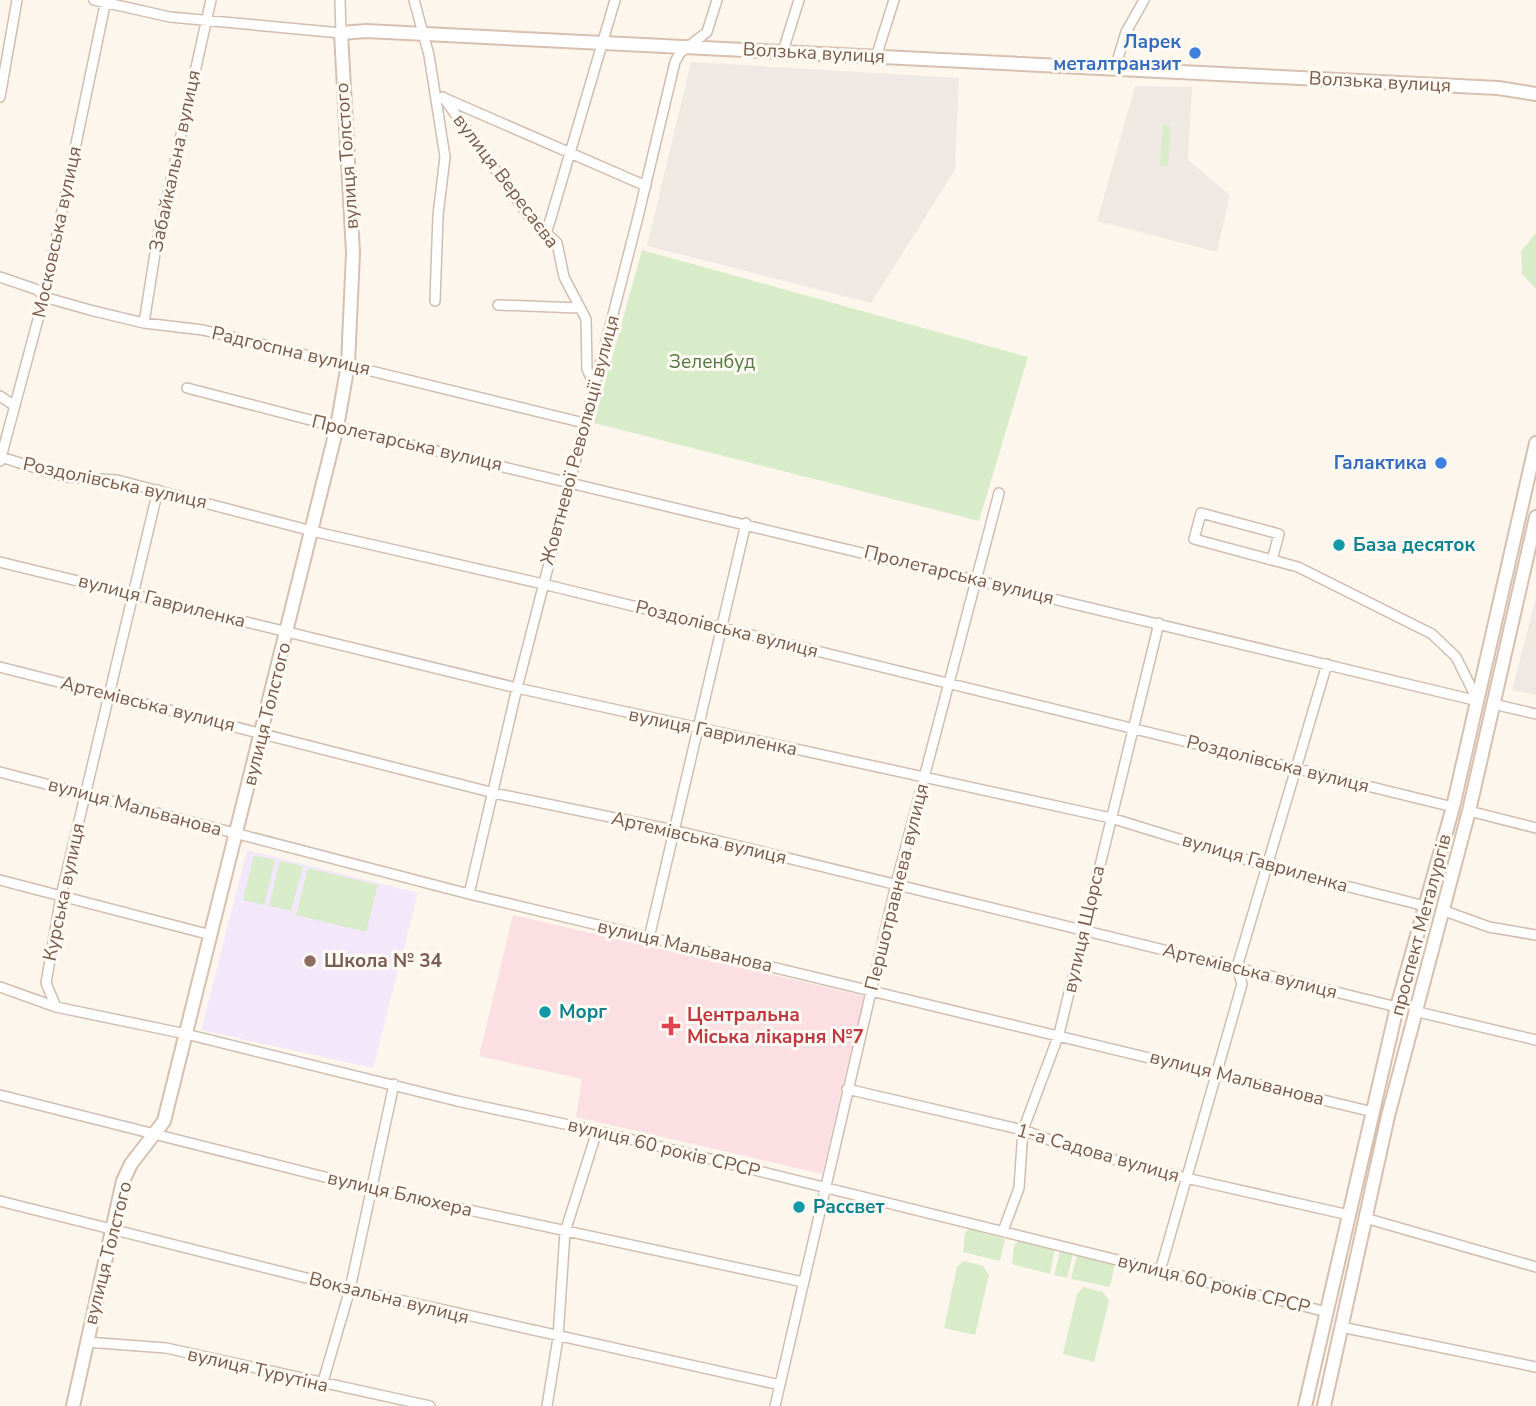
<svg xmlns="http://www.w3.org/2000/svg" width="1536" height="1406" font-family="'Nunito Sans',sans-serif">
  <rect width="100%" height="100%" fill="#fdf6ec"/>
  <path fill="#efe9e4" d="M691,62L959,78L955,170L871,303L647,246Z
    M1135,86L1192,87L1188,160L1230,195L1217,252L1097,221Z
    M1536,597V695L1512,690Z"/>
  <path fill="#f3e8fa" d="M247,850L418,893L373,1068L201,1030Z"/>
  <path fill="#fbdfe3" d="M513,915L864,996L822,1174L576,1117L582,1079L479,1056Z"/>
  <path fill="#d8ecc9" d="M1163,124L1170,127L1168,166H1160Z
    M1536,233V289L1522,274L1521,251Z
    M642,250L1028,357L979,521L594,423Z
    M254,855L275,860L264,905L243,900Z
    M280,861L303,866L291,911L269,906Z
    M308,868L378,885L366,932L296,915Z
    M969,1229L1005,1239L1000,1261L963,1252L965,1233Z
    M1018,1241L1055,1249L1050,1274L1012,1264L1014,1245Z
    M1060,1251L1073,1254L1067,1278L1054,1275Z
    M1077,1254L1115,1264L1110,1287L1071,1279Z
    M964,1261L983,1266L989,1275L975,1335L944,1328L957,1267Z
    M1083,1287L1103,1292L1109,1301L1094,1362L1063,1354L1077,1294Z"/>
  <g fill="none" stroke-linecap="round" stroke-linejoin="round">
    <defs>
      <path id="street" d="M94,0L170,17L341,33L340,0
        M414,0L429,55L445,157L438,215L435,301
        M783,51L799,0
        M876,57L894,0
        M1115,68L1126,32L1144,0
        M0,97L17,0
        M443,97L528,215L557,243L564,277L586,319L587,369L594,385
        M444,98L646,186
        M547,231L615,0
        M0,277L38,290L44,297L90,310L144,323L203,330L584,423
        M498,305L579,308
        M144,323L156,247L211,0
        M187,388L337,427L1478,701L1456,657L1432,634L1298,567L1194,539L1201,513L1279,534L1272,560
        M0,396L15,406
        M1,457L65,477L117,480L312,531L543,584L1453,807
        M0,461L44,297L106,0
        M0,562L517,688L1111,818L1267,866L1425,906
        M0,667L494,793L673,830L1397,1007
        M1493,704L1536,714
        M0,772L469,894L1373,1112
        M1469,811L1536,828
        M0,880L211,935
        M469,894L517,688L637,221L675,62L680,53L707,32L717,0
        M1442,910L1489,927L1536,935
        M649,938L746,523
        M0,987L56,1007L186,1034L457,1101L597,1131L1327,1312
        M56,1007L46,983L61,896L158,490
        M1414,1011L1536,1040
        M847,1089L1023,1130L1077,1150L1186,1178L1349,1215
        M0,1095L372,1189L803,1282
        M0,1201L350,1289L780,1385
        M1365,1218L1536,1267
        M1003,1231L1019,1188L1023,1130L1059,1034L1159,623
        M1160,1271L1242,984L1237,967L1327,664
        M1341,1327L1536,1367
        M86,1342L166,1348L430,1406
        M322,1385L350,1289L394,1084
        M547,1406L558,1338L565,1232L597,1131
        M775,1406L896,884L999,493"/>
      <path id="secondary" d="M73,1406L123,1181L131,1164L164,1121L337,427L348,364L353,253L341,33L366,31L1498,88L1536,94
        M1305,1406L1397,1007L1453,807L1536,443
        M1324,1406L1388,1116L1469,811L1536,517"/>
    </defs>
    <use href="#street" stroke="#d1beb0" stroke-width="12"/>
    <use href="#secondary" stroke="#d6c0b0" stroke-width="16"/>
    <use href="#street" stroke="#fff" stroke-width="9"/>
    <use href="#secondary" stroke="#fff" stroke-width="12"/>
  </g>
  <g fill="#3f7fe0" stroke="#fffaf3" stroke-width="2.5">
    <circle cx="1195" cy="53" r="7"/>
    <circle cx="1441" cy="463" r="7"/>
  </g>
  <g fill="#0f9aa8" stroke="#fffaf3" stroke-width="2.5">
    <circle cx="1339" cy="545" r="7"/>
    <circle cx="545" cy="1012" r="7"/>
    <circle cx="799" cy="1207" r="7"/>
  </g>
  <circle fill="#8d6e63" stroke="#fffaf3" stroke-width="2.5" cx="310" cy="961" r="7"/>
  <path fill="#e0444e" stroke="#fffaf3" stroke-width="2.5" d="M667.5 1015.5h7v7h7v7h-7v7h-7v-7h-7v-7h7z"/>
  <g text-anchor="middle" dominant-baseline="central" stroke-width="6" stroke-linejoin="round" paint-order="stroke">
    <g font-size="19" font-weight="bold" fill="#366cbe" stroke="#fffaf3" text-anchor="end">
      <text x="1181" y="42">Ларек<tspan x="1181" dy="22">металтранзит</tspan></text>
      <text x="1427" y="463">Галактика</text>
    </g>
    <g font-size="19" fill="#7a5c4d" stroke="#fffaf3">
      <text transform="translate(814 53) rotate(3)">Волзька вулиця</text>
      <text transform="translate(1380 82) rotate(3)">Волзька вулиця</text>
      <text transform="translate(347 156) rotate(-94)">вулиця Толстого</text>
      <text transform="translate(175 161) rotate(-78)">Забайкальна вулиця</text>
      <text transform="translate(506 181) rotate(53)">вулиця Вересаєва</text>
      <text transform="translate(57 232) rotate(-78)">Московська вулиця</text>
      <text transform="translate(291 351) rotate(13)">Радгоспна вулиця</text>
      <text transform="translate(580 440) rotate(-75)">Жовтневої Революції вулиця</text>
      <text transform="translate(407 443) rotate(13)">Пролетарська вулиця</text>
      <text transform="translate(115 483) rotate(12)">Роздолівська вулиця</text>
      <text transform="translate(959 575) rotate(14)">Пролетарська вулиця</text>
      <text transform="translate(162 601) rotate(14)">вулиця Гавриленка</text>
      <text transform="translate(727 629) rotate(14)">Роздолівська вулиця</text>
      <text transform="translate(148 704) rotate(14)">Артемівська вулиця</text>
      <text transform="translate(267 714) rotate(-76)">вулиця Толстого</text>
      <text transform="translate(713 732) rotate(12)">вулиця Гавриленка</text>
      <text transform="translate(1278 764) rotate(14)">Роздолівська вулиця</text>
      <text transform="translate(135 807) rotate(15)">вулиця Мальванова</text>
      <text transform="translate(699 838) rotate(13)">Артемівська вулиця</text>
      <text transform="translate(1265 863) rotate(16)">вулиця Гавриленка</text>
      <text transform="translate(897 887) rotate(-76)">Першотравнева вулиця</text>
      <text transform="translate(64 892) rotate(-78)">Курська вулиця</text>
      <text transform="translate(1421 925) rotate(-75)">проспект Металургів</text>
      <text transform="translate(1084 929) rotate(-77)">вулиця Щорса</text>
      <text transform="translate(685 946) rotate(13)">вулиця Мальванова</text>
      <text transform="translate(1250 971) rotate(14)">Артемівська вулиця</text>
      <text transform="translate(1237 1078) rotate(14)">вулиця Мальванова</text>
      <text transform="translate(664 1148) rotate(14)">вулиця 60 років СРСР</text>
      <text transform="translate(1098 1153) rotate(16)">1-а Садова вулиця</text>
      <text transform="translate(400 1194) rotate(13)">вулиця Блюхера</text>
      <text transform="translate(108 1253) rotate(-76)">вулиця Толстого</text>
      <text transform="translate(1214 1284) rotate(14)">вулиця 60 років СРСР</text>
      <text transform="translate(389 1298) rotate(14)">Вокзальна вулиця</text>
      <text transform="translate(258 1370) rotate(13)">вулиця Турутіна</text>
    </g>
    <g font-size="19" fill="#537a41" stroke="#fffaf3">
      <text x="712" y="362">Зеленбуд</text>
    </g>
    <g font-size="19" font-weight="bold" fill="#0d838f" stroke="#fffaf3" text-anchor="start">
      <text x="1353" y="545">База десяток</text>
      <text x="559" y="1012">Морг</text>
      <text x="813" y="1207">Рассвет</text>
    </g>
    <g font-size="19" font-weight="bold" fill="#785e54" stroke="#fffaf3" text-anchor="start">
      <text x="324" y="961">Школа № 34</text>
    </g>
    <g font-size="19" font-weight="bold" fill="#be3a42" stroke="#fffaf3" text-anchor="start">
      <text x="687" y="1015">Центральна<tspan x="687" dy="22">Міська лікарня №7</tspan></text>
    </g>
  </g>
</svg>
